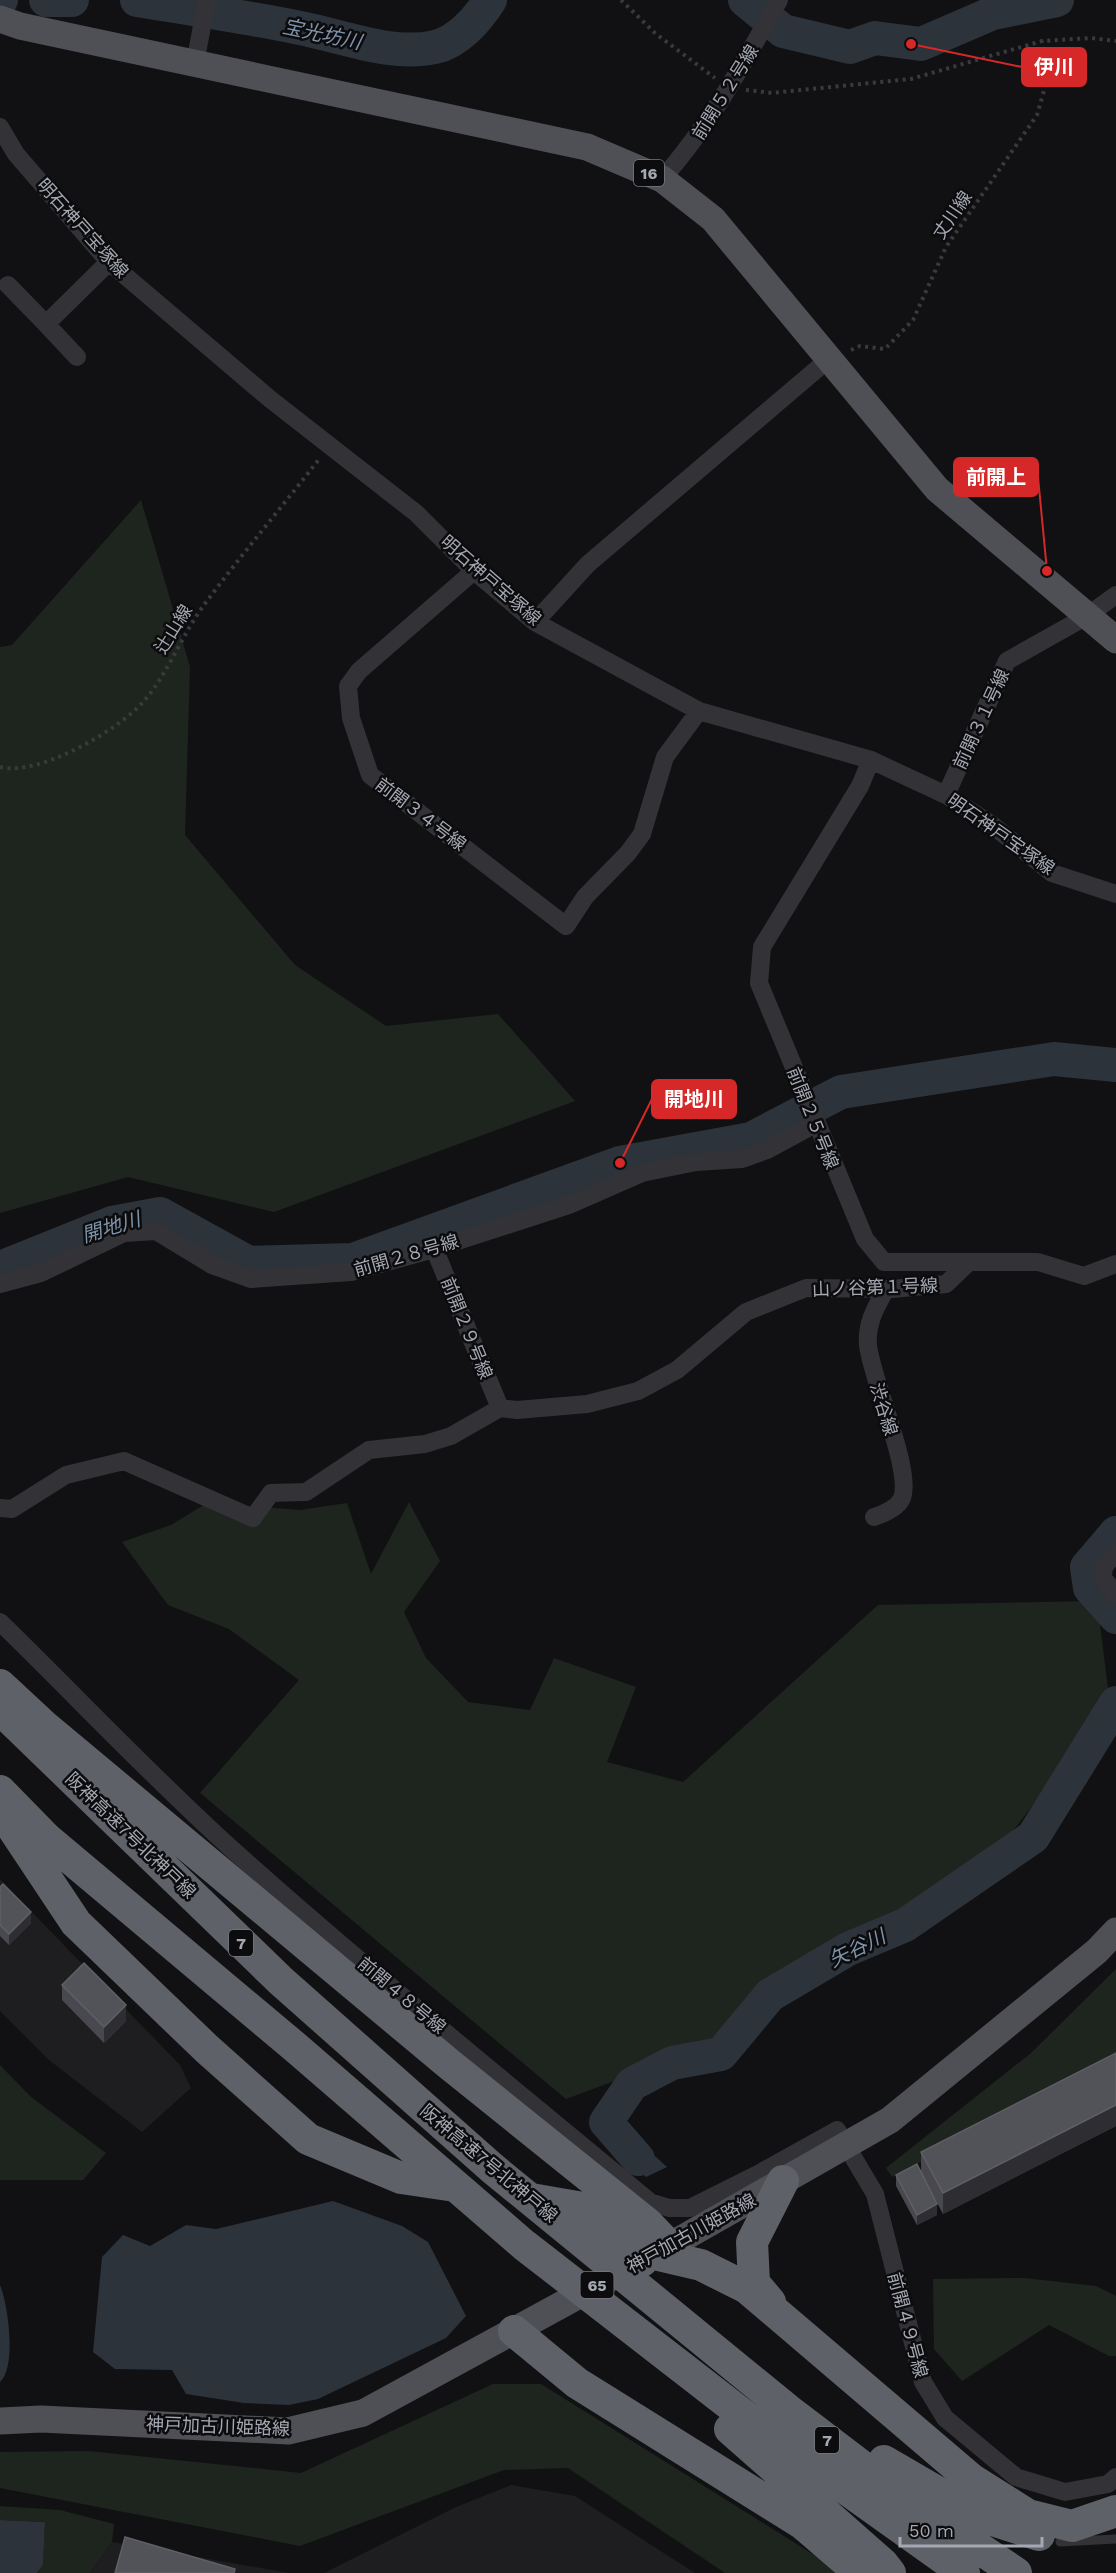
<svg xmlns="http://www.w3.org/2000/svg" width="1116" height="2573" font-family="'Work Sans','Noto Sans JP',sans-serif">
  <rect width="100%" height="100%" fill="#111113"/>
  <path fill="#1e1d1f" d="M0,1879L180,2065L191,2088L142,2132L49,2060L0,2011Z
    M511,2485L575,2496L695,2573H324L456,2507Z
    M112,2542L289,2573H90Z"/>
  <path fill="#1e251f" d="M141,500L190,667L185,835L295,965L386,1026L498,1014L575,1101L274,1212L128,1177L0,1213V647L12,645Z
    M409,1502L440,1561L404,1612L426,1658L468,1702L530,1710L554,1658L636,1687L607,1762L683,1782L878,1605L1097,1601L1110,1704L993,1857L708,2046L566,2099L200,1793L299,1680L229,1629L168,1605L122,1542L171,1525L207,1503L300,1510L347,1503L371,1574Z
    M1116,1969V2060L892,2177L886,2168L1031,2053Z
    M0,2065L31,2097L106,2153L83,2180H0Z
    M1024,2278L1096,2286L1116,2296V2356H1109L1049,2325L962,2381L934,2349L933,2279Z
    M493,2384H541L843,2573H725L568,2468L504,2470L300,2546L0,2488V2452L89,2451L301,2473Z
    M0,2506L60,2510L114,2524L112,2542L90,2573H37L43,2565L45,2522L0,2520Z"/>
  <path fill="#2c333a" d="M615,2120L667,2167L646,2177L612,2149Z
    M333,2201L402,2226L428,2242L466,2316L446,2338L318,2399L289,2405L244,2403L186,2394L172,2370L115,2369L93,2352L102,2257L123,2235L150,2246L186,2225L216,2229Z
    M0,2285C8,2304 17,2366 0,2382Z
    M0,2520L45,2522L43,2565L37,2573H0Z"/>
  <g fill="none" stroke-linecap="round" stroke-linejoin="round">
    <path stroke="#2c333a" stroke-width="34" d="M46,0H72
      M137,0C192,9 246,17 300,28C342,36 392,57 435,47C458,42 478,19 490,0
      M745,0L783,31L850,47L875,38L921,44L993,13L1057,0
      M0,1L1,0
      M0,1268L112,1223L160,1214L249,1263L353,1260L620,1163L751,1139L841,1092L1054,1059L1116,1065
      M1116,1533L1087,1567L1090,1588L1116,1617
      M638,2159L606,2122L632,2084L672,2063L721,2054L770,1995L848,1949L905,1925L1033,1837L1116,1703"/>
    <path stroke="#393a3e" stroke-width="4" stroke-dasharray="3 4.5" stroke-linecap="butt" d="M621,0L656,34L715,78
      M746,90L772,93L911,79L1042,41L1091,38L1116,41
      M851,350L860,346L885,349L913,320L946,247L1037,115L1047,80L1042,41
      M0,767C38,777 119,730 144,701C167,675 183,633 204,605C241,555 282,507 320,458"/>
    <path stroke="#333337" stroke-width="9" d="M1060,2542L1116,2539"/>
    <path stroke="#333337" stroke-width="18" d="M195,63L207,0
      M0,127L16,154L109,262L270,399L416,513L474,571L535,622L699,711L871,760L946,795L991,824L1052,873L1116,894
      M662,179C710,125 744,62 779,0
      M8,285L46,324L109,262
      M46,324L77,357
      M474,571L359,671L348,686L351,718L370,775L566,926L585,897L628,853L642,834L665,757L699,711
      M535,622L588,564L830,358
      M871,760L860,786L762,947L759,983L865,1239L884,1262H1038L1084,1276L1116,1264
      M946,795L1007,661L1087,616L1116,595
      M434,1248L500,1408
      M0,1284L41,1273L124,1233L156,1231L212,1265L251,1279L351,1272L430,1250L569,1205L642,1173L696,1162L742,1159L767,1150L815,1124
      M0,1508L12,1509L66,1475L124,1461L253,1518L271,1493L306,1492L369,1450L425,1444L451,1436L500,1408L517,1410L587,1404L638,1391L677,1370L746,1312L806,1288L892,1289L946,1284L968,1263
      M874,1517C883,1514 896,1509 901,1500C915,1476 871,1378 868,1345C866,1323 876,1307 886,1289
      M1116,1552L1104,1567L1103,1578L1116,1594
      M0,1622C78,1698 153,1778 234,1851C369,1972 511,2086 650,2202L669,2208H690L758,2174L837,2130L875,2194L923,2382L945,2418L1016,2477L1065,2492L1108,2484L1116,2477"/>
    <path stroke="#4f5056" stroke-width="27" d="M0,19L20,26L587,147L662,179L713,219L937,489L1116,640
      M0,2421L41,2419L288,2431L363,2413L669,2246L890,2120L1097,1951L1116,1931"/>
    <path stroke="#5f6168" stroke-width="32" d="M0,1685L43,1725L449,2064L648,2224L669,2246
      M0,1709L281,1981L492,2168L788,2410L897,2493L1016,2573
      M0,1791L46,1838L295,2047L524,2245L751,2421L964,2573
      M6,1818L76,1923L207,2049L308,2139L401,2178L455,2186
      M531,2199L583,2208L631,2241L642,2261
      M654,2254L701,2265L747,2288L971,2479L1028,2515L1072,2526L1116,2511
      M770,2302L754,2283L752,2242L783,2181
      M514,2331L577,2383L803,2524L860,2573
      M730,2429L883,2564L890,2573
      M884,2461L977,2515L1039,2535"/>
  </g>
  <path fill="#48484e" d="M0,1887L31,1923L9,1945L0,1936Z
    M62,1985L126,2021L104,2043L62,2000Z
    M1116,2053V2126L943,2214L934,2197L937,2215L917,2225L896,2186V2175L921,2173V2152Z"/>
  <path fill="#2e2e32" d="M31,1912V1923L9,1945V1934Z
    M126,2005V2021L104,2043V2027Z
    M1116,2105V2126L943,2214V2193Z
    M937,2204V2215L917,2225V2215Z"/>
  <path fill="#525358" stroke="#5f6066" stroke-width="1.5" d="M3,1884L31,1912L9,1934L0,1925V1887Z
    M84,1963L126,2005L104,2027L62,1985Z
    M1116,2053V2105L943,2193L921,2152Z
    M917,2164L937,2204L917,2215L896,2175Z
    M125,2537L235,2569L234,2573H115Z"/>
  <g text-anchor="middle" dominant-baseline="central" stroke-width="5" stroke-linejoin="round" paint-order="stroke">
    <g fill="#0c0c0e" stroke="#767981" stroke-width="1.5">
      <rect x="634" y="160" width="30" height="26" rx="4.5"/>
      <rect x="229" y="1930" width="24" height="26" rx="4.5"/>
      <rect x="580.5" y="2272" width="33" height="26" rx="4.5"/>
      <rect x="815" y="2427" width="24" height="26" rx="4.5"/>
    </g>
    <g font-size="16" font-weight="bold" fill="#a4a8b2">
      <text x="649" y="173">16</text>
      <text x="241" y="1943">7</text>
      <text x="597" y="2285">65</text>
      <text x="827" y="2440">7</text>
    </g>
    <g font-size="18" fill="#a4a8b2" stroke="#0c0c0e">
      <text transform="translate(725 92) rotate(-58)">前開５２号線</text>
      <text transform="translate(952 215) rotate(-56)">丈川線</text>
      <text transform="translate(83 228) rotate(48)">明石神戸宝塚線</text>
      <text transform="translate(491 580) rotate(41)">明石神戸宝塚線</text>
      <text transform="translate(173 629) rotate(-58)">辻山線</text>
      <text transform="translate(981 719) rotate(-65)">前開３１号線</text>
      <text transform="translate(421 814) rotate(37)">前開３４号線</text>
      <text transform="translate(1001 834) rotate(35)">明石神戸宝塚線</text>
      <text transform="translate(813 1118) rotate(68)">前開２５号線</text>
      <text transform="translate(406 1255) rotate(-16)">前開２８号線</text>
      <text transform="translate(875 1287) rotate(-2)">山ノ谷第１号線</text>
      <text transform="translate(467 1328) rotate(68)">前開２９号線</text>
      <text transform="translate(884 1409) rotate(73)">渋谷線</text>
      <text transform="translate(131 1835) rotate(44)">阪神高速7号北神戸線</text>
      <text transform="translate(402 1995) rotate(40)">前開４８号線</text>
      <text transform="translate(489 2163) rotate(40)">阪神高速7号北神戸線</text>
      <text transform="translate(691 2233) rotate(-29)">神戸加古川姫路線</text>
      <text transform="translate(908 2325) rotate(75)">前開４９号線</text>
      <text transform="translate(218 2426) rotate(2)">神戸加古川姫路線</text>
    </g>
    <g font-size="20" font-style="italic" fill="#7e93aa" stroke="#0c0c0e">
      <text transform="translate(322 34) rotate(12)">宝光坊川</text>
      <text transform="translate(111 1227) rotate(-17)">開地川</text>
      <text transform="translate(857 1948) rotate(-26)">矢谷川</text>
    </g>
  </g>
  <path fill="none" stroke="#d62828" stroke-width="2" d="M911 44L1022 67M1047 571L1038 477M620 1163L652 1099"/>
  <g fill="#d62828" stroke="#0c0c0e" stroke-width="2">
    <circle cx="911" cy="44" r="6"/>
    <circle cx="1047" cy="571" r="6"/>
    <circle cx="620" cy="1163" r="6"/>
  </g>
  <g fill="#d62828" stroke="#d62828" stroke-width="2">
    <rect x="1022" y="48" width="64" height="38" rx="6"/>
    <rect x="954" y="458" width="84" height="38" rx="6"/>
    <rect x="652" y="1080" width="84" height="38" rx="6"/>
  </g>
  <g font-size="20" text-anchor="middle" font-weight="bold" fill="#fff">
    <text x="1054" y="74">伊川</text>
    <text x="996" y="484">前開上</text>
    <text x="694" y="1106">開地川</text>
  </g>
  <path d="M900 2537v9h142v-9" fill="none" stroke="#a4a8b2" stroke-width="3"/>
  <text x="909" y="2537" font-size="18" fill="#a4a8b2" stroke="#0c0c0e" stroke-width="4.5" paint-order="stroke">50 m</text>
</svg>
